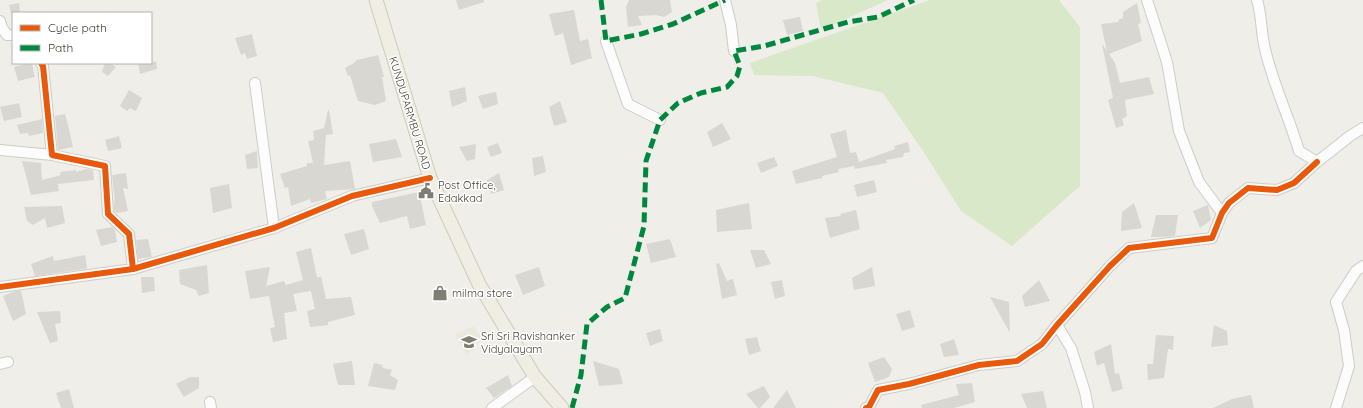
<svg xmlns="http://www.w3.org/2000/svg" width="1363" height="408" font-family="Quicksand,sans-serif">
  <rect width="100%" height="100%" fill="#efeee9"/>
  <path fill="#ece9db" d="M474,326L478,334L481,333L483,340L474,345L476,348L466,355L455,334Z"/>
  <path fill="#dae8ca" d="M822,0H888L821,30L816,3Z
    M930,0H1059L1080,27V186L1012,246L961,211L923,151L883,93L813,76L754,75L750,63Z"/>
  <path fill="#d9d7d1" d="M456,0H484V2L459,10Z
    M629,0H670L672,12L664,17L656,15L638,16L642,25L628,27L626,7Z
    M19,3L20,13H11L9,5Z
    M1137,3L1141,23L1138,24L1142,41L1109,54L1115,63L1120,83L1149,77L1154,94L1125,100L1127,116L1122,119L1124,125L1116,128L1108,100L1113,98L1102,44L1107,51L1101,24L1119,22L1118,20L1123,18V12Z
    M574,10L580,41L588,39L592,58L571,65L563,33L555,36L549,14Z
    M800,17L803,31L787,35L783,20Z
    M252,34L257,56L247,59L245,53L241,55L235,38Z
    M378,55L384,77H382L386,101L375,105L358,101L350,75L348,76L345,68L354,63L357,60Z
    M156,61L157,69L140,74L138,63H151Z
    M29,63H32L35,77L18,81L14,67Z
    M105,63H109L116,67L108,76L102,72Z
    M465,87L467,101L452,107L449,91Z
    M129,90L142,98L136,111L130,108L127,111L120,106Z
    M496,92L498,104L483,109L478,96Z
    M560,101L567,122L554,126L549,107Z
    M19,103L22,117L4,121L0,107Z
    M328,110H329L333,134L326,135L324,165L350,161L355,189L325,191L327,199L311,203L310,199L291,206L288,187L285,188L280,174L307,166V163H313L308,141L314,140L313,131L324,128Z
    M65,114L69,129L73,147L58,150L55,116Z
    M42,119L43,133L29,136L28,133L20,134L17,125Z
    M722,123L731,139L713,147L707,132Z
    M846,130L850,153L856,152L859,162L895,149L894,146L908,142L910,152L904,153L903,157L886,160L887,163L855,169L854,166L838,169L839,172L822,176V178L796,184L792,171L837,157L830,134Z
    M119,136L122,148L108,151L105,140Z
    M396,139L402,157L373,162L369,144Z
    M498,143L502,153L491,157L487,147Z
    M476,144L475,159L467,161L459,147Z
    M257,151L258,168L247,169L245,155Z
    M543,156L546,172L534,176L532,158Z
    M774,157L778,166L761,173L757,163Z
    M22,161L41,163L42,180L61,175L60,172L76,170V172L86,169L93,170L94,180L58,184L59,191L31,195Z
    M126,173L128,189L123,188L128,211L117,213L114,211V201H115L112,175Z
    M499,173L504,190L491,194L487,180Z
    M874,180L877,192L857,197L854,185Z
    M229,184L232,208L213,213L210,188Z
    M419,192L426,225L410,229L407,216L380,223L372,206V202Z
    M749,203L752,229L717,232L716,210Z
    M1134,203L1142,228L1121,231L1122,212Z
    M1208,205L1211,220L1200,228L1193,211Z
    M62,206L65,223L47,228L45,218L33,225L27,221L24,207Z
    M856,210L860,229L830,238L825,218L841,216L840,214Z
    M1156,215H1178L1175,236L1163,237H1151Z
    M112,227L115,230L117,242L101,246L96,230Z
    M364,229L369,249L351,255L344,234Z
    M148,239L152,257L138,259L136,240Z
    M670,239L676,257L651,263L646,244Z
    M311,248L317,278L321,276L326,299L351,297L355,315L328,322V325L310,327L307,311L315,309L311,291L293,294L297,311L284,313L287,339L273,342L270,328L275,327L269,296L250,299L245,271L270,267L266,286L284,281L286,285L303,280L296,252Z
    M750,250H764L771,264L756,268Z
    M85,255L87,268L84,269L35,276L31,264L53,256L54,261Z
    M719,263L727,281L733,279L737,295L722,299L716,264Z
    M207,265L209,293L199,296L196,290L180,284L179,270Z
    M539,267L545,286L523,295L515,275Z
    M872,267L875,286L854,290L852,278Z
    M141,277H154L155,291L142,293Z
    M782,280L785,296L775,299L771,282Z
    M1039,280L1050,301L1025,307L1022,296Z
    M16,291H21L26,314L13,321L3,296Z
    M990,297L1009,302L1010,333Z
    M910,310L915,327L902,331L896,314Z
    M60,311L61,323L55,324L58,341L50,343L37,312Z
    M1214,325L1227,331L1228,345L1211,347Z
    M660,329L663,341L650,346L646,333Z
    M1156,335L1174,336L1173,350L1168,349L1164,378L1148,380L1147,364H1153Z
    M757,337L761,351L749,355L745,339Z
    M954,339L959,355L944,357L940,344Z
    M1111,344L1115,374L1119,373L1123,389L1112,392L1104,363L1097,366L1094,352Z
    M884,357L892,369L889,377L875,382L868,363Z
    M352,361L355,385H338L333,364Z
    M593,361L619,369L623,384L599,386Z
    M374,363L382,365L383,368L392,370L390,375L398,380L395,390L368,386Z
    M508,375L512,386L494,398L486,388Z
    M190,377H199V388L184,397L176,384Z
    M972,383L975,402L954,408H922L921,405L959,395L956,384Z
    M764,386L770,397L760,408H758L746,394Z
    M69,389L74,408H61L56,393Z
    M787,390L796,408H773Z
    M1043,391L1047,408H1027L1021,394Z
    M1251,395L1254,408H1213L1232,399Z"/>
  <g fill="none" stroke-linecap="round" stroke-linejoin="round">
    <defs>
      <path id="minor" d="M725,0L731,25L734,51
        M1147,0L1167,62L1179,131L1199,182L1222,213
        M1257,0C1262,16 1261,33 1265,49C1273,84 1289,117 1299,151L1317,162L1350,136L1363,128
        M0,21L2,28L7,35H13
        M606,41L628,104L660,120
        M41,63L43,66L52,155L105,166L108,214L129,234L133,269
        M255,83L274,228
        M0,150L52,155
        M0,287L133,269L274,228L352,196L430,178
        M1057,325L1071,348L1085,392L1088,408
        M0,364L8,362
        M210,402L211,408
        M492,408L535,377
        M866,408L869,407L878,390L909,384L979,365L1017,361L1042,344L1057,325L1110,266L1129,248L1212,238L1222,213L1229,203L1248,188L1277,190L1294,183L1317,162
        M1336,408L1349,366L1344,330L1336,302L1356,271L1363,266"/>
      <path id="major" d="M376,0L430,178L479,284L535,377L562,408"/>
    </defs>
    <use href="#minor" stroke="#cdccc7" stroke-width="12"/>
    <use href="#major" stroke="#d0cbb8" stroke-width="15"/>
    <use href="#minor" stroke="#fdfcfc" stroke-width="10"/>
    <use href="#major" stroke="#f0eee4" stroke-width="13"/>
    <path stroke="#00873e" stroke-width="5" stroke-dasharray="10 5" stroke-linecap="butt" d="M601,0L606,41L641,34L673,24L725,0
      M572,408L581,375L587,324L607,307L625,298L644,226L646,161L660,120L678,103L701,93L727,87L737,76L740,66L734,51L764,46L848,22L878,17L914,0"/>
    <defs>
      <path id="cycleway" d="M41,63L43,66L52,155L105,166L108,214L129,234L133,269
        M0,287L133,269L274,228L352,196L430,178
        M866,408L869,407L878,390L909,384L979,365L1017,361L1042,344L1057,325L1110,266L1129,248L1212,238L1222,213L1229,203L1248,188L1277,190L1294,183L1317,162"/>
    </defs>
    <use href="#cycleway" stroke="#fff" stroke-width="8"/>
    <use href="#cycleway" stroke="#e8590c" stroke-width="6"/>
  </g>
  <defs>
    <symbol id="civic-bare" viewBox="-9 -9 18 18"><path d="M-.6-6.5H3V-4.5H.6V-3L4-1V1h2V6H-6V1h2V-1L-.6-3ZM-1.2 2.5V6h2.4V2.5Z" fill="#807d75" stroke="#fff" stroke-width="2.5" paint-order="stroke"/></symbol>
    <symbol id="shop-bare" viewBox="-9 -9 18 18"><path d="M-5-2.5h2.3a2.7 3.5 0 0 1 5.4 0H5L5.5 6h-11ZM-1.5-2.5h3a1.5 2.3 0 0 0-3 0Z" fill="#807d75" stroke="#fff" stroke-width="2.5" paint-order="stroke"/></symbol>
    <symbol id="school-bare" viewBox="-9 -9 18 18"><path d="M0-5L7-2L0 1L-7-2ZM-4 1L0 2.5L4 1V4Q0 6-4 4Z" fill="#807d75" stroke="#fff" stroke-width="2.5" paint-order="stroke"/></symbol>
  </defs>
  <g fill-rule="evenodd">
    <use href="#civic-bare" x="415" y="180" width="22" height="22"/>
    <use href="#shop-bare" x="429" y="282" width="22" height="22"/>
    <use href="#school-bare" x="458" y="331" width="22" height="22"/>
  </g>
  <g text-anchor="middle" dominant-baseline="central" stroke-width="3" stroke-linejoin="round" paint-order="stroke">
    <g font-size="11" fill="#444036" stroke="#fff">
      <text transform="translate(410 113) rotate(73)">KUNDUPARMBU ROAD</text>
    </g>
    <g font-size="11" fill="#444036" stroke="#fff" text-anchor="start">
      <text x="438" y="185">Post Office,<tspan x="438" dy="13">Edakkad</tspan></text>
      <text x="452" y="293">milma store</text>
      <text x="481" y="336">Sri Sri Ravishanker<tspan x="481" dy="13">Vidyalayam</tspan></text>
    </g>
  </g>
  <rect x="12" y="12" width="140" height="52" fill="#ffffff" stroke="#b4b3af"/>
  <rect x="20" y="25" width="20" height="6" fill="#e8590c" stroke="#b4b3af"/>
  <text x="48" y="32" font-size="12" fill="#444036">Cycle path</text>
  <rect x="20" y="45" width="20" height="6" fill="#00873e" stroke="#b4b3af"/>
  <text x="48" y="52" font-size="12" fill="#444036">Path</text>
</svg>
